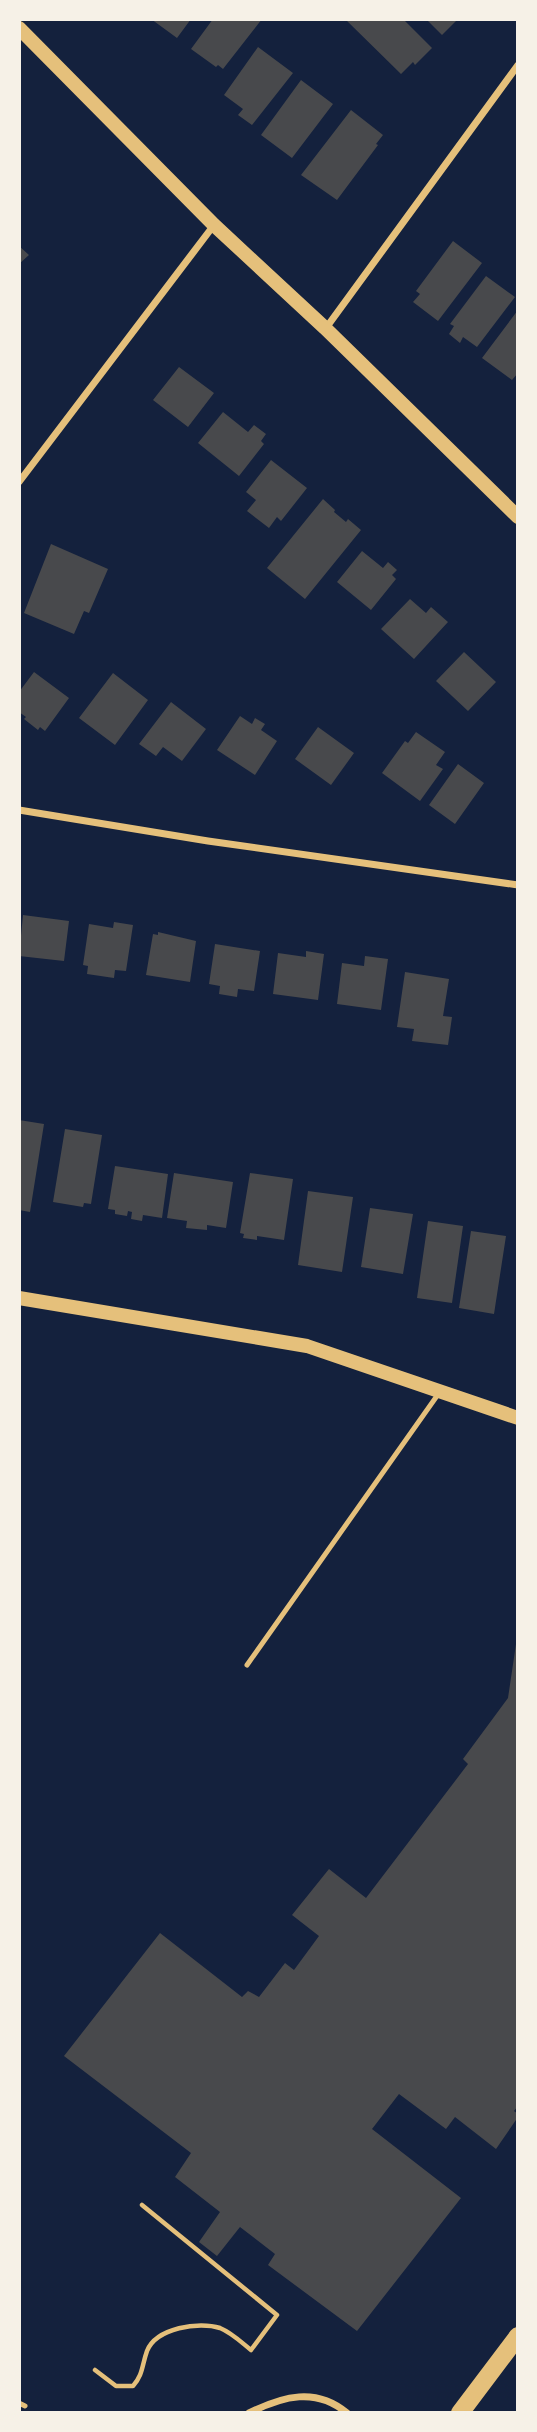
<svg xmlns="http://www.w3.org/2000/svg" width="537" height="2432" font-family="'Source Serif 4',serif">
  <rect width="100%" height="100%" fill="#14213d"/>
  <path fill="#48494c" d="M151,19H191L177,38Z
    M213,19H262L223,69L218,65L216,67L191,49Z
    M345,19H403L432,48L415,65L413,62L401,74Z
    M426,19H458L442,35Z
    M258,47L293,73L252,125L238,115L243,109L224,95Z
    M301,80L333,104L292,158L261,135Z
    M351,110L383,135L376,144L378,145L337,200L301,175Z
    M453,241L482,263L438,321L413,302L420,294L416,291Z
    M19,246L29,255L19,264Z
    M486,276L515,297L477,347L463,337L460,343L449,334L454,326L450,324Z
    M518,310V373L512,380L482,358Z
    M179,367L214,393L188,427L153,400Z
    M223,412L248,432L254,425L266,434L261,441L264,444L239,476L198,443Z
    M271,460L307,488L281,521L277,517L269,528L247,511L256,500L246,492Z
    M323,499L335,510L334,512L346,522L348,519L361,530L305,599L267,568Z
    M51,544L108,569L89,613L84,611L74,634L24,613Z
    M362,551L383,568L388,562L397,570L392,575L396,579L371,610L337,582Z
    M410,599L426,613L431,607L448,622L414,659L381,629Z
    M464,652L496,682L468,711L436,681Z
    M34,672L69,698L45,731L40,727L38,730L24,719L26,717L19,712V692Z
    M113,673L148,700L115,745L79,718Z
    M171,702L206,729L182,761L163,747L156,756L139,744Z
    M240,716L252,724L255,718L265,724L261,730L277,741L255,775L217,750Z
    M318,727L354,753L331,785L295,759Z
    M416,732L445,752L436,765L443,769L420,801L382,773L405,741L408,743Z
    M458,764L484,783L455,824L429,805Z
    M23,915L69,921L64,961L19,956Z
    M114,922L133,925L126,971L115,970L114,978L87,974L88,966L83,965L89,924L113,928Z
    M158,932L196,941L190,982L146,975L153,934L158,935Z
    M215,944L260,951L254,991L238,989L237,997L219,994L220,986L209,984Z
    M306,951L324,954L318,1000L273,994L278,953L306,957Z
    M365,956L388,959L381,1010L337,1004L342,963L364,966Z
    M405,972L449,979L443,1016L452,1017L448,1045L412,1041L414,1029L397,1027Z
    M19,1120L44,1124L30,1212L19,1210Z
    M65,1129L102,1135L91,1204L84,1203L83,1207L53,1202Z
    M115,1166L168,1174L162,1218L143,1215L142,1221L131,1219L132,1212L128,1211L127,1216L115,1214V1210L108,1209Z
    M174,1173L233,1182L226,1228L207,1225V1230L186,1228L187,1221L167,1218Z
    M250,1173L293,1179L284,1240L257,1236V1240L243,1238L244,1234L240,1233Z
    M308,1191L353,1197L342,1272L298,1265Z
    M370,1208L413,1214L403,1274L361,1267Z
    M428,1221L463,1226L452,1303L417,1298Z
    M471,1231L506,1236L494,1314L459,1308Z
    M516,1644L518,2106L514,2111L518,2114V2117L496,2149L455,2117L446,2129L399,2094L372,2129L461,2198L357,2331L268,2265L275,2254L240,2227L217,2256L199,2242L220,2212L175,2177L191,2153L64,2056L160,1933L242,1997L248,1991L259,1997L285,1963L294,1970L319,1936L292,1915L329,1869L366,1898L468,1764L463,1759L508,1698Z"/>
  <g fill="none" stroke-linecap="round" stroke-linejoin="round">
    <path stroke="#e5c07b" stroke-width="4.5" d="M95,2370L116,2386H133C143,2375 142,2365 147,2351C156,2328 199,2321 220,2328C232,2333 241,2342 251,2350L277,2315L142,2205"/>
    <path stroke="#e5c07b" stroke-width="5" d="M247,1665L439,1393
      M19,2403L25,2406"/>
    <path stroke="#e5c07b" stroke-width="7" d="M326,328L518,65
      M19,482L214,225
      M19,810L208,841L518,885
      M249,2413C283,2396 316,2387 347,2413"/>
    <path stroke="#e5c07b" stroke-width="14" d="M19,28L214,225L325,328L518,517
      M19,1298L307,1346L518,1418"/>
    <path stroke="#e5c07b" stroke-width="18" d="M460,2413L518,2336"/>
  </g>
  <rect width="537" height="2432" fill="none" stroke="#f6f1e7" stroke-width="42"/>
</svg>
